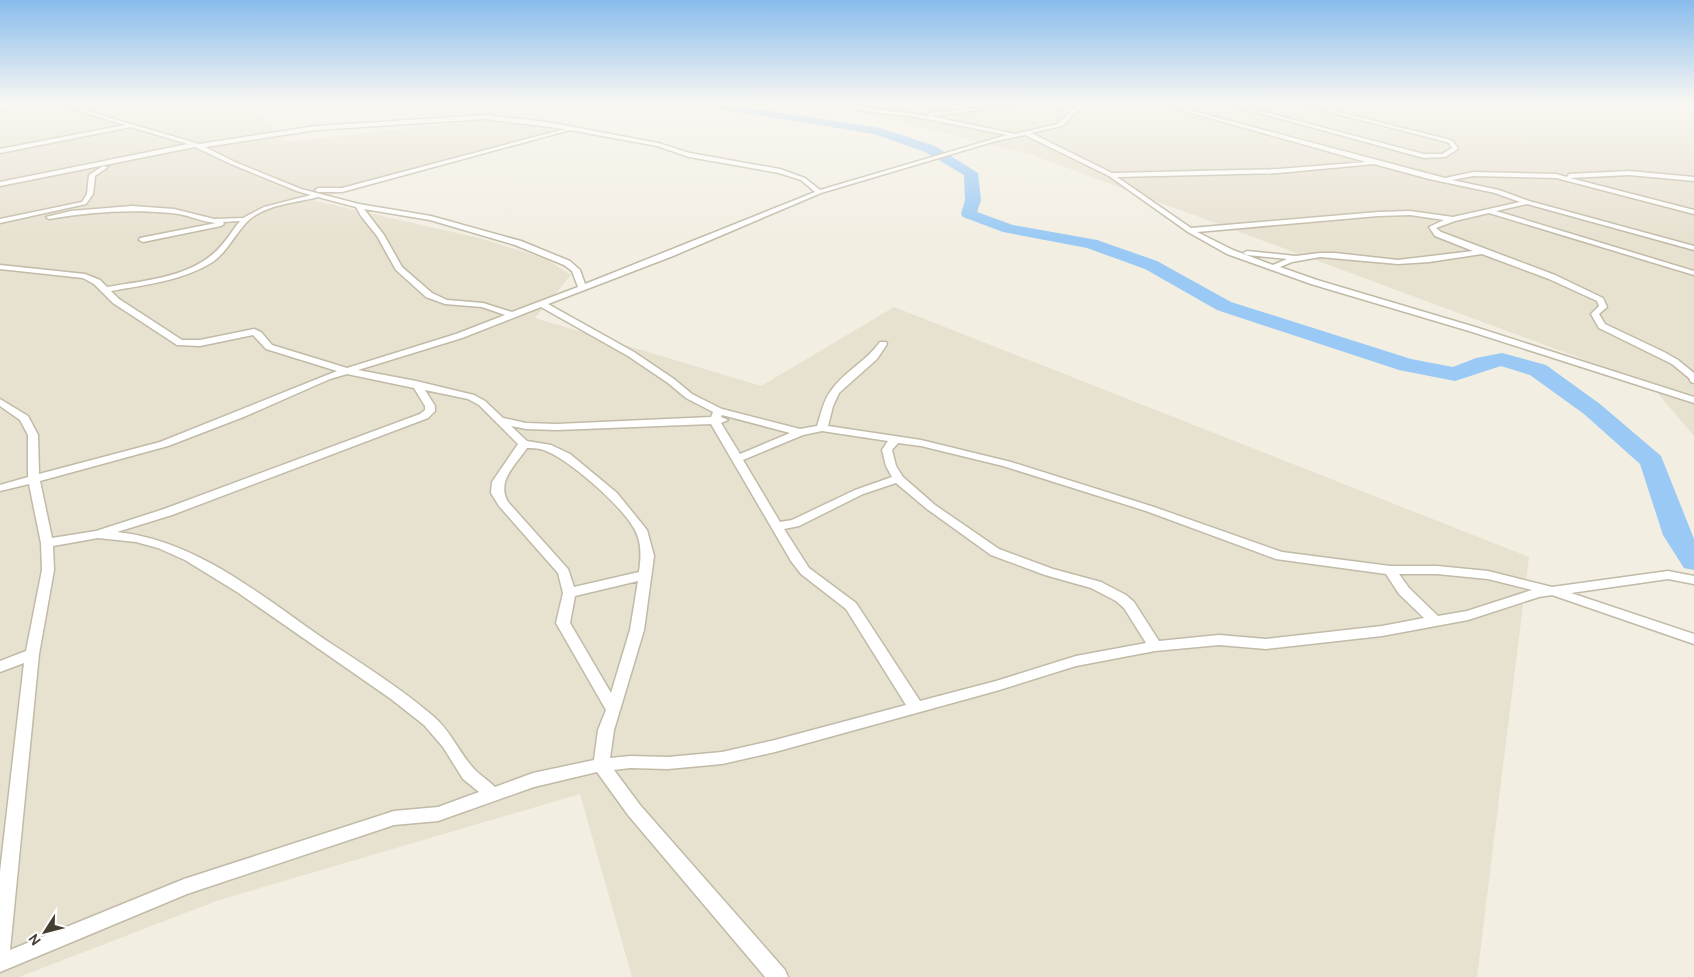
<svg xmlns="http://www.w3.org/2000/svg" width="1694" height="977" font-family="Cabin,sans-serif">
  <rect width="100%" height="100%" fill="#f2eee2"/>
  <path fill="#e7e1d0" d="M0,103H251L288,142L498,118L562,133L312,200L479,238L546,259L571,275L535,318L761,386L894,307L1529,557L1477,977H632L580,794L219,900L19,977H0Z
    M823,103H1694V436L1650,384L1032,155Z"/>
  <g fill="none" stroke-linecap="round" stroke-linejoin="round">
    <path fill="#99c9f4" fill-rule="evenodd" d="M695,103H720L880,128L935,146L978,173L981,200L977,212L1013,225L1097,240L1157,261L1231,302L1411,359L1453,367L1476,358L1502,353L1546,365L1600,404L1661,456L1694,539V570L1684,568L1663,535L1640,464L1584,414L1530,375L1501,366L1455,381L1399,370L1217,310L1145,269L1087,248L1003,232L963,217L961,214L965,200L964,175L925,152L874,134L701,106Z"/>
    <defs>
      <path id="minor" d="M12,103H20L0,108V104Z
        M53,103H59L199,144L316,126L486,115L547,122L658,143L690,153L780,169L805,178L820,190L1007,135L911,116L870,112L830,103L928,116L930,113L1028,103L1026,104L931,116L1015,134L1058,124L1071,111L1048,103H1054L1074,109L1081,103H1085L1062,126L1031,133L1112,173L1278,169L1366,162L1156,103H1162L1445,178L1473,172L1556,174L1567,177L1569,174L1629,171L1694,177V181L1629,175L1570,178L1694,210V214L1556,178L1473,176L1452,180L1499,190L1529,201L1694,246V250L1527,204L1496,211L1694,271V275L1489,213L1455,221L1436,228L1441,232L1555,275L1603,298L1607,307L1599,314L1605,324L1664,352L1678,360L1694,373V383L1691,382L1689,378L1672,364L1599,328L1591,314L1599,306L1597,301L1549,279L1482,254L1429,262L1398,264L1320,257L1292,262L1280,267L1317,280L1475,327L1694,397V403L1469,331L1311,284L1227,254L1188,232L1109,176L1025,135L996,141L821,193L673,256L548,304L634,352L674,379L692,394L722,409L800,429L817,426C821,414 823,402 830,392C843,372 866,362 880,342H886L887,344L877,359L839,393L833,406L828,426L921,440L1011,462L1154,507L1282,552L1390,566H1437L1488,571L1552,587L1668,571L1694,576V584L1668,579L1571,593L1694,634V644L1552,595L1539,597L1468,620L1382,636L1266,649L1219,645L1155,651L1076,666L996,691L775,752L722,764L668,769L630,768L614,770L640,805L785,970L788,977H765L628,815L597,772L534,787L438,821L394,825L187,894L0,972V872L24,663L0,672V661L26,651L42,570L41,543L29,484L0,491V485L28,477V435L20,420L0,406V399L28,416L38,435L39,474L160,442L337,371L266,349L253,335L200,346L177,345L113,303L94,284L83,278L0,269V265L85,274L100,280L107,287C142,281 185,278 213,254C224,245 231,232 240,221L223,222L224,224L221,226L143,242L139,240L140,238L216,223C201,222 187,214 171,213C130,209 89,212 49,219L46,217L71,211L132,206L174,209L214,219L243,218L264,207L311,195L297,191L231,164L195,147L0,186V182L188,144L131,127L0,153V149L125,125ZM486,119L565,129L342,188H318L315,190L318,192H342L570,130L657,146L689,157L779,173L801,180L815,192L585,284L580,270L570,261L521,241L431,216L359,204L301,189L235,162L205,147L316,130ZM1374,164L1429,179L1495,193L1520,202L1453,217L1410,211L1378,212L1191,228L1117,177L1278,173ZM318,197L356,207L361,216L377,236L396,270L426,297L445,304L482,307L505,315L456,334L347,368L272,345L261,332L254,329L200,340H182L119,299L111,291C144,285 181,281 211,263C228,252 235,233 249,220C267,204 296,203 318,197ZM364,209L430,220L515,245L564,265L572,271L578,287L512,312L483,303L447,300L432,293L402,267L384,235ZM1410,215L1444,220L1429,227L1435,236L1473,251L1398,260L1335,253H1320L1296,256L1247,251L1243,253L1247,255L1287,259L1273,265L1233,250L1197,232L1378,216ZM541,307L628,356L668,383L686,398L713,412L711,417L557,424L526,423L503,418L485,401L474,395L416,381L358,370L462,338ZM347,374L414,388L425,406V410L420,414L164,509L96,531L52,538L40,481L168,446L246,416L330,379ZM425,390L468,399L479,405L518,444L492,482L491,493L499,506L558,573L563,593L556,623L606,710L598,730L594,760L533,773L495,787C489,781 481,776 475,770C459,753 451,731 433,716C399,687 361,663 324,639C261,595 195,540 117,532L172,515L428,418L435,411V406ZM722,415L790,433L740,454L721,423L728,420L721,417ZM711,424L791,561L801,574L846,609L906,705L775,740L722,752L668,757L630,756L610,758L614,730L644,630L654,556L647,530L617,493L570,454L551,445L527,441L511,426L526,429L557,430ZM822,431L888,441L882,450L886,466L892,477L855,490L792,520L780,522L743,460L803,435ZM898,443L921,446L1003,466L1146,511L1276,559L1386,574L1399,594L1424,618L1382,626L1266,639L1219,635L1159,641L1134,602L1126,595L1101,582L1053,569L999,549L935,505L903,477L896,466L892,450ZM527,448C533,448 540,448 546,451C570,460 623,507 635,530C642,543 641,558 639,572L574,587L568,569L508,502C496,481 515,466 527,448ZM896,483L927,509L991,555L1045,575L1091,588L1116,601L1124,608L1146,643L1076,656L996,681L920,701L856,603L809,568L784,529L799,526L863,494ZM98,538L136,542L158,548L185,560L237,592L391,699L424,725L443,747L463,779L479,792L438,807L394,811L184,879L10,950L39,654L54,570L53,546ZM1399,574H1437L1488,579L1532,590L1467,611L1438,616L1409,588ZM638,581L630,630L611,693L570,623L575,596Z
        M1223,103H1229L1424,154H1442L1452,148L1449,143L1443,141L1295,103H1301L1447,139L1453,141L1458,149L1445,157L1424,158Z
        M103,166L108,167L95,176L93,194L86,204L0,223V219L82,202L87,194L89,175Z"/>
    </defs>
    <use href="#minor" stroke="#c1baa7" stroke-width="3"/>
    <use href="#minor" fill="#fff" fill-rule="evenodd"/>
  </g>
  <linearGradient id="sky" x2="0" y2="1"><stop stop-color="#88bced"/><stop offset="0.43" stop-color="#f9f7f2"/><stop offset="1" stop-color="#f9f7f2" stop-opacity="0"/></linearGradient>
  <rect width="1694" height="239" fill="url(#sky)"/>
  <g transform="translate(45 932) rotate(234)" stroke="#ffffff" stroke-width="4" paint-order="stroke">
  <path d="M0-4L9 19L0 12L-9 19Z" fill="#443e32"/>
  <text y="-8" font-size="14" font-weight="bold" text-anchor="middle" fill="#443e32">N</text>
  </g>
</svg>
